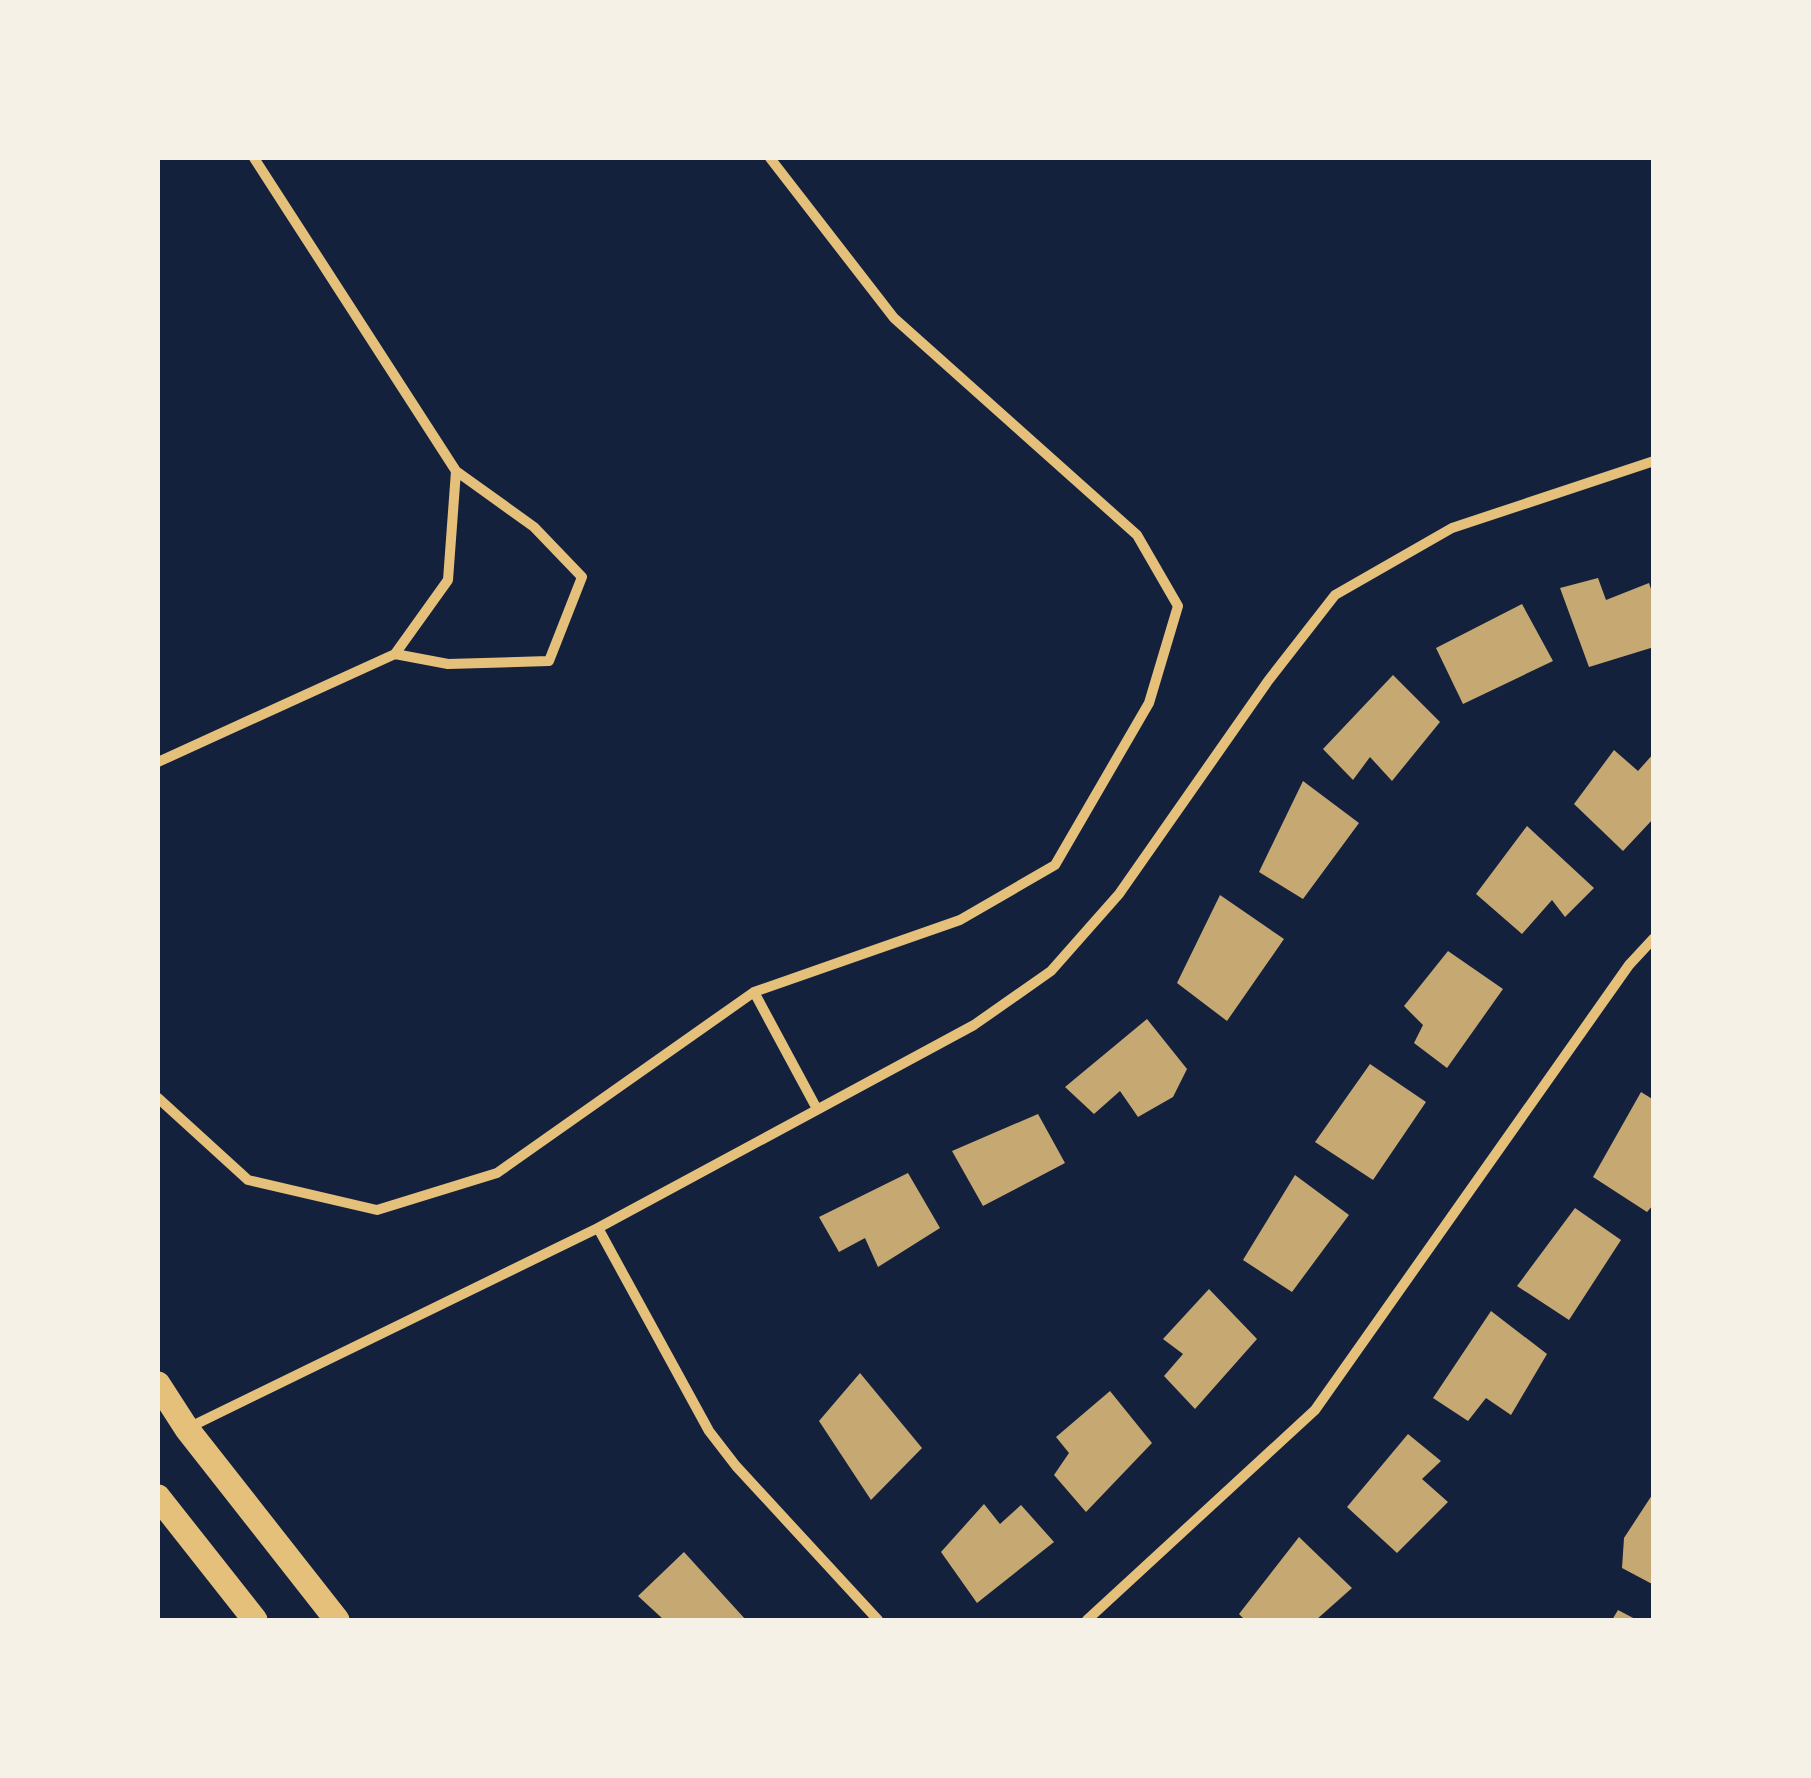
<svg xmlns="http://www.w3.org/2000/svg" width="1811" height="1778" font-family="'DM Sans',sans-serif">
  <rect width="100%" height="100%" fill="#14213d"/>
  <path fill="#c6a872" d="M1598,578L1606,600L1649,583L1654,598V647L1589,667L1560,588Z
    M1522,604L1553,661L1463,704L1436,648Z
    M1393,675L1440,722L1392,781L1370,757L1353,780L1323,749Z
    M1614,750L1638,771L1654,753V818L1623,851L1574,804Z
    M1303,781L1359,823L1303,899L1259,872Z
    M1527,826L1594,888L1565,917L1552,900L1522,934L1476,894Z
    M1220,895L1284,939L1227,1021L1177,983Z
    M1448,951L1503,989L1447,1068L1414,1043L1423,1025L1404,1006Z
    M1147,1019L1187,1069L1173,1097L1138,1117L1120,1091L1094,1114L1065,1087Z
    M1370,1064L1426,1102L1373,1180L1315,1142Z
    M1641,1092L1654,1100V1204L1647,1212L1593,1177Z
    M1038,1114L1065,1163L983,1206L952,1151Z
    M908,1173L940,1228L878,1267L865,1238L839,1252L819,1217Z
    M1295,1175L1349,1215L1292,1292L1243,1260Z
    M1575,1208L1621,1240L1569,1320L1517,1286Z
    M1209,1289L1257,1339L1195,1409L1164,1376L1183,1354L1163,1339Z
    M1491,1311L1547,1354L1511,1415L1486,1398L1468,1421L1433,1398Z
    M860,1373L922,1448L871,1500L819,1421Z
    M1110,1391L1152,1443L1086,1512L1054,1475L1069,1453L1056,1437Z
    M1408,1434L1441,1461L1422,1479L1448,1502L1397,1553L1347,1507Z
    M1654,1492V1585L1622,1568L1624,1538Z
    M984,1504L1000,1524L1021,1505L1054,1542L977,1603L941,1552Z
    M1299,1537L1352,1588L1316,1620H1245L1239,1614Z
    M684,1552L746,1620H664L638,1596Z
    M1618,1610L1637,1620H1612Z"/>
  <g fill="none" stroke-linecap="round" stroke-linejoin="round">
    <path stroke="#e5c07b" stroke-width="10" d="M395,654L448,664L549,661L582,577L534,527L456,471
      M158,762L395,654L448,580L456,471L254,158
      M754,992L817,1109
      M158,1098L248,1180L377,1210L497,1173L754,992L960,920L1055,865L1149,703L1178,606L1137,535L894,318L770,158
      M598,1228L709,1431L736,1466L878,1620
      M190,1427L598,1228L974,1025L1051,971L1119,894L1268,681L1335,595L1452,528L1654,461
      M1087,1620L1315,1410L1629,965L1654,938"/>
    <path stroke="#e5c07b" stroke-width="25" d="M158,1384L187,1429L337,1620
      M158,1497L255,1620"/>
  </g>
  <rect width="1811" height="1778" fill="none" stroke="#f6f1e7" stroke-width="320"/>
</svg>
